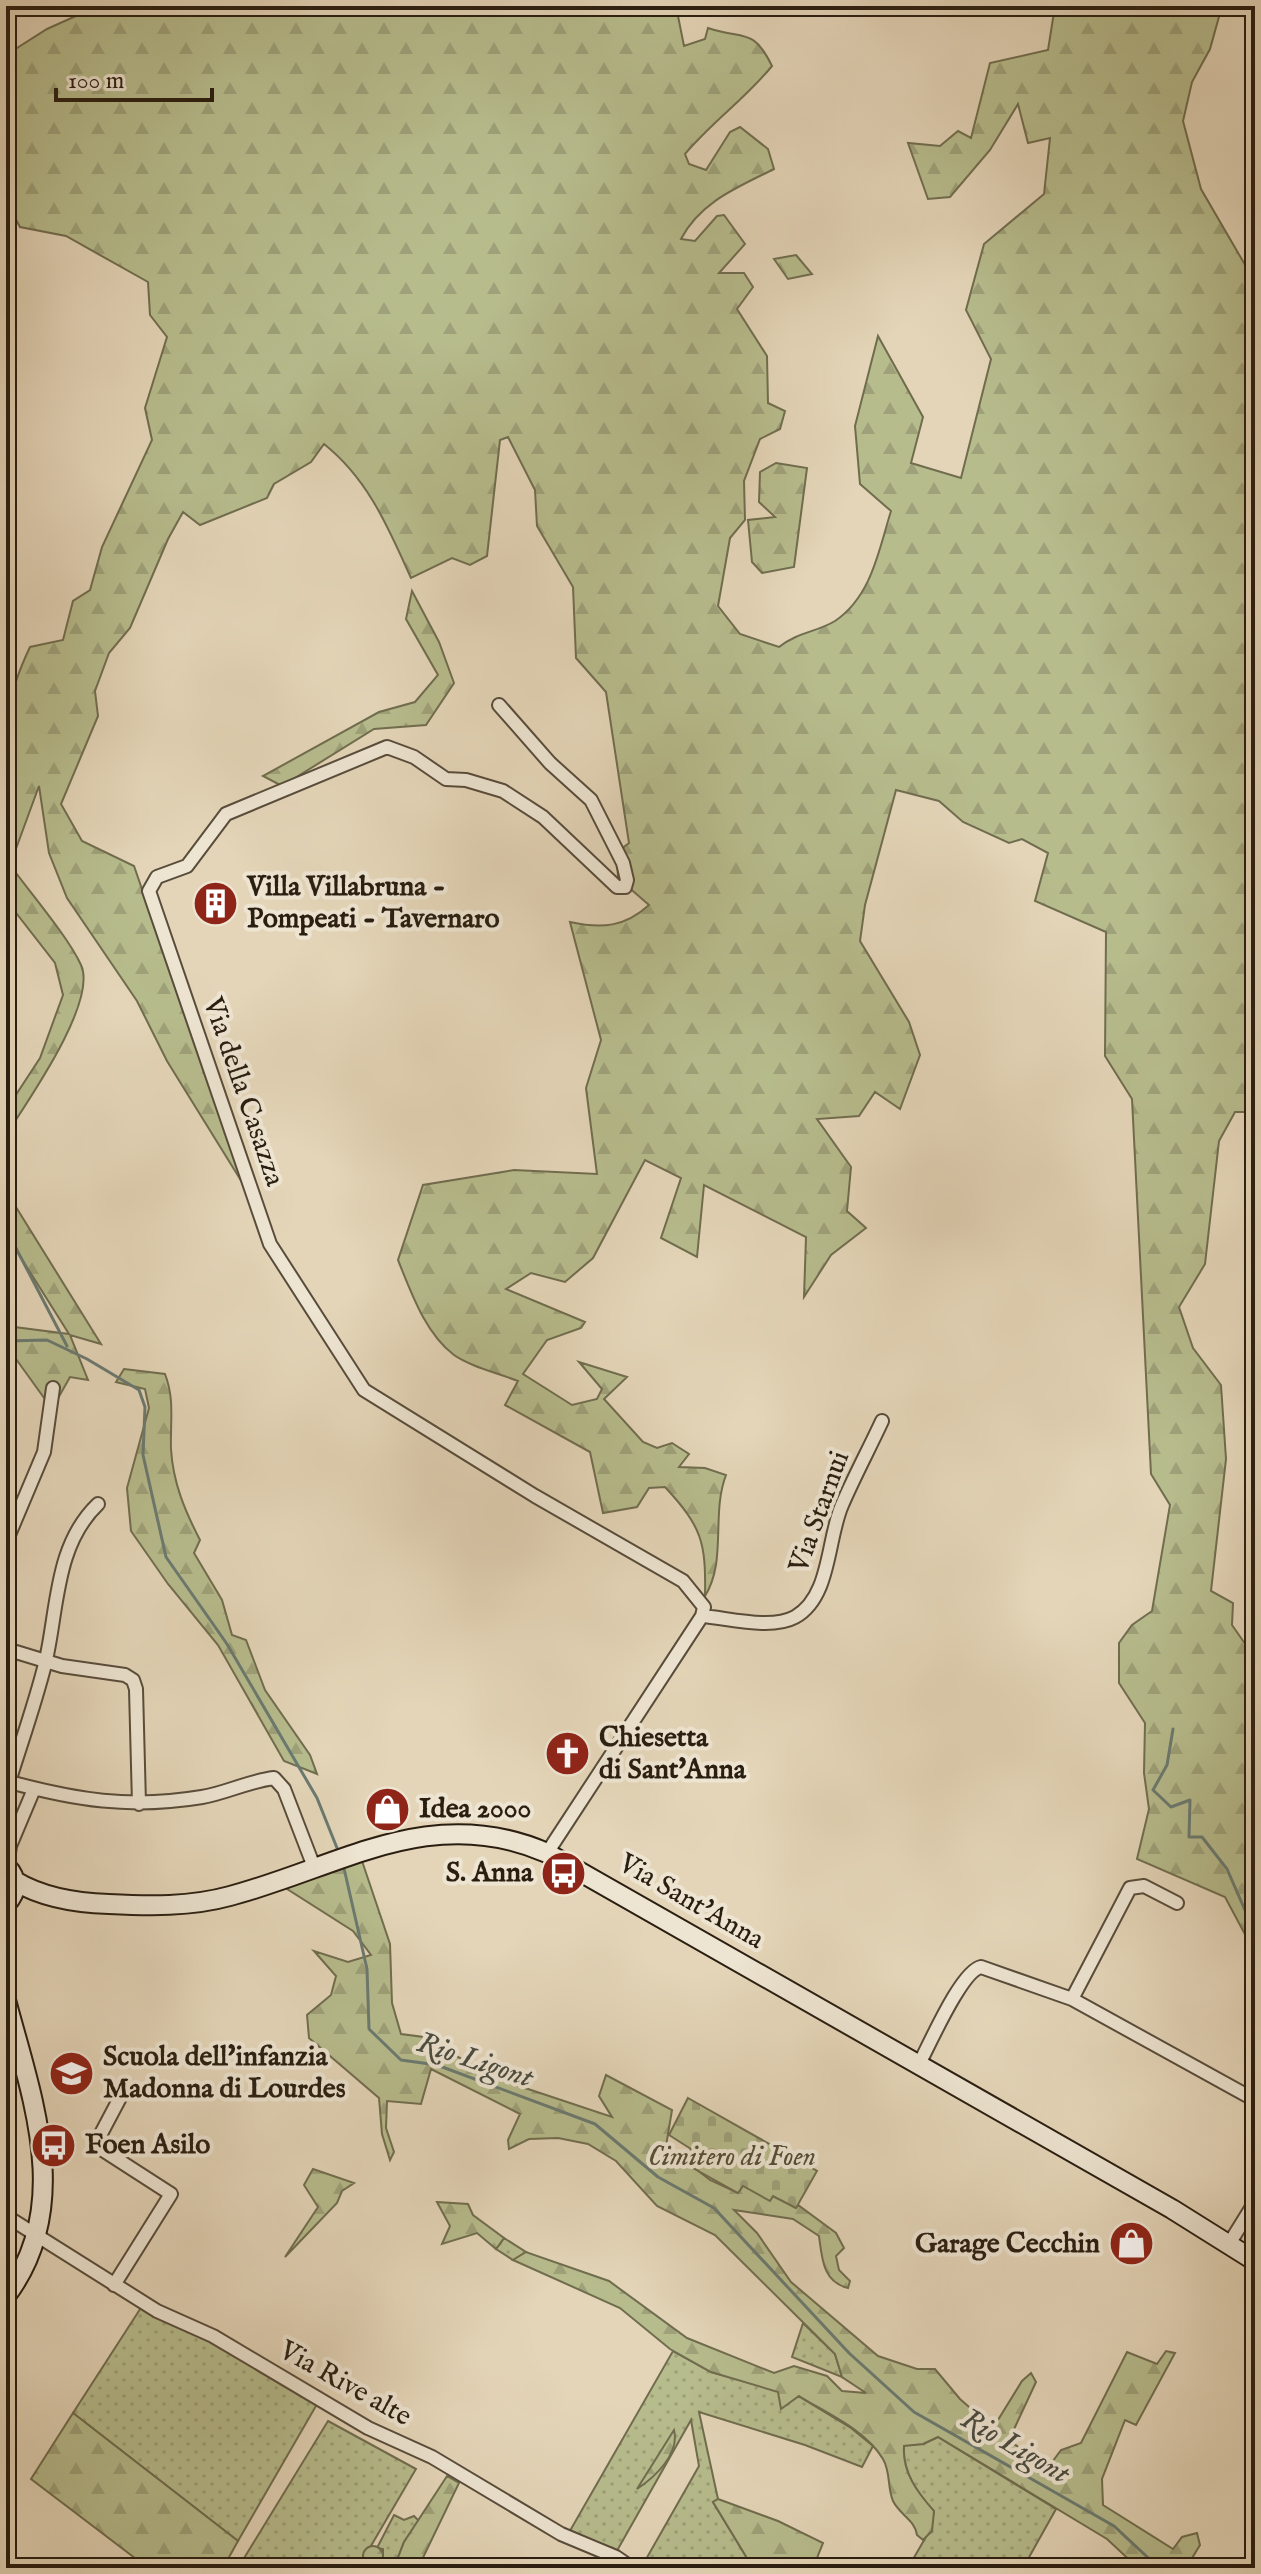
<svg xmlns="http://www.w3.org/2000/svg" width="1261" height="2574" font-family="'IM FELL English',serif">
  <defs>
    <pattern id="grass-dots" width="8" height="8" patternUnits="userSpaceOnUse" patternTransform="scale(2)"><rect width="8" height="8" fill="#b7bc8d"/><path d="M2 2h.1M6 6h.1" fill="none" stroke="#9ea179" stroke-width="1.8" stroke-linecap="round"/></pattern>
    <pattern id="forest-firs" width="22" height="20" patternUnits="userSpaceOnUse" patternTransform="scale(2)"><rect width="22" height="20" fill="#b7bc8d"/><path d="M5 1l3.5 6h-7zM16 11l3.5 6h-7z" fill="#9ea179"/></pattern>
    <pattern id="cemetery-stones" width="16" height="16" patternUnits="userSpaceOnUse" patternTransform="scale(2)"><rect width="16" height="16" fill="#b7bc8d"/><path d="M2 7V4a2 2 0 0 1 4 0v3zM10 15v-3a2 2 0 0 1 4 0v3z" fill="#9ea179"/></pattern>
  </defs>
  <rect width="100%" height="100%" fill="#e4d5b8"/>
  <filter id="stains"><feTurbulence type="fractalNoise" baseFrequency=".0025" numOctaves="4"/><feColorMatrix values="0 0 0 0 .2 0 0 0 0 .09 0 0 0 0 .02 0 0 0 .5 -.17"/></filter>
  <radialGradient id="worn" r=".72"><stop offset=".6" stop-color="#630" stop-opacity="0"/><stop offset="1" stop-color="#630" stop-opacity=".3"/></radialGradient>
  <path fill="url(#grass-dots)" stroke="#706d4f" stroke-width="2" d="M504,2238L526,2252L513,2260L496,2249Z
    M144,2303L320,2399L238,2541L73,2413Z
    M803,2323L835,2354L842,2377L792,2357Z
    M673,2351L711,2372L798,2396L851,2428L873,2446L862,2467L805,2445L699,2412L718,2499L713,2502L753,2568H641L699,2466L691,2420L614,2556L567,2536Z
    M328,2421L416,2469L358,2568H238Z
    M938,2437L1056,2509L1023,2568H908L927,2535L934,2512C917,2492 902,2472 904,2445L923,2444Z
    M394,2515L404,2520L414,2516L419,2521L404,2542L394,2568H364L383,2562V2549L377,2548Z"/>
  <path fill="url(#forest-firs)" stroke="#706d4f" stroke-width="2" d="M98,6H676L684,46L705,39L708,28C744,40 753,27 772,66C746,98 712,122 685,154L689,164L706,170L730,132L740,127L768,149L774,169C738,187 700,202 681,239L695,241L717,216L724,215L745,244L719,273H744L753,287L737,309L767,356L768,403L785,411L780,429L760,439L744,481L745,520L730,538L718,606L740,634L779,647C798,632 817,632 835,621C872,596 879,549 891,511L860,484L855,426L878,336L923,417L911,463L961,478L991,359L966,310L984,244L1044,194L1050,138L1028,143L1018,104L990,150L950,197L928,199L908,143L940,146L958,131L971,138L990,63L1048,50L1055,6H1222L1210,49L1192,82L1183,121L1201,189L1255,282V1112H1235L1219,1141L1205,1264L1179,1307L1193,1348L1221,1385L1226,1459L1211,1591L1233,1603L1232,1625L1255,1658V1953L1225,1897L1137,1859L1149,1809L1144,1773L1145,1723L1119,1683V1643L1132,1625L1152,1611L1170,1505L1151,1474L1132,1099L1105,1056L1106,932L1035,901L1048,853L1022,839L1009,843L963,822L939,801L896,790L865,905L860,941L909,1022L920,1055L900,1109L875,1092L859,1116L817,1119L851,1167L847,1211L866,1228L831,1255L804,1297L806,1237L704,1185L697,1257L661,1238L681,1178L645,1160L593,1258L565,1282L531,1273L506,1289L585,1322L581,1328L547,1340L523,1374L572,1405L597,1399L602,1389L579,1362L627,1377L604,1399L643,1442L657,1448L672,1443L689,1454L679,1467L705,1468L726,1475C711,1514 727,1561 705,1596C706,1542 702,1527 665,1487L649,1488L637,1507L603,1513L590,1452L505,1405L518,1381C498,1373 471,1367 454,1355C425,1333 411,1292 398,1260L423,1185L514,1170L597,1174L586,1088L601,1040L570,922C602,929 625,927 649,905L618,878L617,852L629,843L606,692L576,658L573,587L537,526L535,490L508,437L500,440L487,556L470,565L452,558L411,578C388,527 368,479 324,444L311,462L274,484L267,498L200,525L183,512L168,539L130,628L109,653L95,691L98,716L61,804L82,841L134,866L245,1187L167,1061L137,1001L67,898L49,853L39,786L10,865C29,891 69,938 81,965C98,1002 27,1102 6,1135V1110L40,1058L63,995L55,963L6,900V776L16,766C0,724 11,687 30,647L63,640L73,601L90,590L102,547L152,440L145,408L167,337L150,315L148,282L66,236L20,227L6,201V55L47,29Z
    M796,255L812,274L788,279L774,259Z
    M776,463L807,468L794,567L762,573L752,562L748,520L775,517L759,502L760,472Z
    M412,591L439,642L454,683L426,725L374,729L282,786L263,776L379,712L415,702L438,675L406,619Z
    M6,1191L101,1344L70,1335L88,1380L70,1377L52,1409L16,1359L6,1361V1326L69,1334L6,1234Z
    M124,1369L165,1374C175,1400 170,1422 171,1449C173,1483 185,1511 200,1540L194,1553L222,1600L232,1635L246,1640L265,1690L310,1755L317,1774L284,1761L218,1645L168,1584L131,1531L127,1488L149,1408L145,1389L116,1382Z
    M362,1861L390,1944L392,2003L401,2034L447,2040L452,2054L510,2083L612,2117L599,2096L606,2075L672,2110L666,2146L710,2180L738,2193L743,2185L770,2200L773,2196L796,2208L798,2205L836,2233L844,2248L836,2256L839,2270L850,2281L848,2288C823,2282 822,2259 819,2236L793,2219L734,2210L757,2233L791,2282L878,2356L917,2369H935L960,2399L993,2428L1022,2381L1031,2373L1036,2382L1009,2440L1047,2469L1061,2450L1081,2443L1127,2352L1157,2364L1166,2351L1175,2353L1136,2425L1125,2420L1102,2479L1103,2505L1173,2549L1182,2537L1197,2533L1200,2545L1186,2568H1138L1107,2539L938,2437L923,2444L904,2446C902,2472 917,2492 934,2511L932,2531L923,2540L917,2535C915,2520 900,2515 893,2501C887,2487 891,2473 883,2459C866,2430 826,2413 799,2396L781,2409L778,2392L711,2372L670,2349L620,2308L513,2260L526,2252L609,2281L687,2338L774,2373L794,2366L827,2376L842,2391L866,2393L842,2377L835,2354L715,2235L657,2206L616,2161L588,2144L558,2138L529,2139L509,2149L508,2140L520,2114L431,2069L421,2104L387,2101L386,2128L394,2152L390,2160L382,2134L379,2098L309,2038L307,2015L331,1995L336,1976L314,1951L348,1962L371,1955L353,1931L284,1887Z
    M313,2169L354,2183L342,2191L337,2203L285,2257L318,2207L304,2185Z
    M437,2202L468,2204L473,2215L504,2238L496,2249L477,2233L442,2244L450,2226Z
    M73,2413L238,2541L223,2568H211L199,2560L194,2568H148L31,2479Z
    M674,2430C680,2454 655,2477 637,2489Z
    M447,2476L459,2483L418,2568H394L404,2542Z
    M718,2499L778,2521L823,2543L813,2568H753L713,2502Z
    M363 2556a10 10 0 1 1 20 0a10 10 0 1 1-20 0Z"/>
  <path fill="url(#cemetery-stones)" stroke="#706d4f" stroke-width="2" d="M688,2098L817,2171L796,2208L773,2196L770,2201L743,2186L738,2193L684,2163L691,2149L669,2135Z"/>
  <g fill="none" stroke-linecap="round" stroke-linejoin="round">
    <path stroke="#6a7a71" stroke-width="3" d="M6,1099L13,1086
      M6,1229L67,1346
      M6,1341L47,1340L87,1359L139,1390L145,1407L143,1455L166,1557L227,1644L317,1798L339,1853
      M1173,1729L1167,1765L1153,1790L1171,1807L1190,1800L1189,1837H1202L1227,1869L1255,1933
      M343,1864L367,1969L369,2029L401,2060L437,2065L595,2124L658,2177L714,2208L849,2353L914,2412L1114,2526L1159,2568"/>
    <defs>
      <path id="minor" d="M499,705L550,763L591,800L623,863L627,880L625,887H617L543,817L503,791L466,780L446,779L414,757L387,747L226,814L187,866L157,877L149,891L270,1244L364,1390L535,1496L683,1581L704,1607L702,1616L547,1853
        M6,1542L44,1452L53,1388
        M702,1616C728,1618 771,1630 795,1617C831,1597 827,1539 842,1505C854,1477 869,1449 882,1421
        M6,1649L62,1666L125,1675L133,1680L136,1689L139,1804
        M6,1781C75,1800 130,1809 202,1797C226,1793 249,1781 274,1778L284,1789L314,1867
        M9,1782C21,1743 35,1704 45,1664C58,1611 54,1546 98,1504
        M7,1866L10,1846L34,1789
        M1072,1999L1130,1888L1144,1886L1177,1903
        M918,2066C929,2046 961,1971 981,1967L1072,1999L1255,2100
        M6,2216L157,2311L213,2336L368,2428L432,2457L561,2534L616,2557L632,2568
        M1229,2244L1255,2202
        M114,2285L171,2194L95,2145L122,2094"/>
      <path id="secondary" d="M6,1866C18,1878 18,1892 6,1904
        M15,1881C43,1898 76,1903 109,1904C149,1906 190,1907 230,1896C340,1867 431,1802 547,1853L1172,2209L1255,2261
        M6,2000C32,2098 74,2206 6,2296"/>
    </defs>
    <use href="#minor" stroke="#584c3b" stroke-width="16"/>
    <use href="#secondary" stroke="#2a1e11" stroke-width="22"/>
    <use href="#minor" stroke="#ede4d1" stroke-width="12"/>
    <use href="#secondary" stroke="#ede4d1" stroke-width="18"/>
  </g>
  <defs>
    <symbol id="building-disc" viewBox="-11 -11 22 22"><circle r="9.5" fill="#8f2418" stroke="#ede4d1"/><path d="M-4-6H4V6H1V3H-1V6H-4ZM-2.5-4.3h1.7v1.8h-1.7ZM.8-4.3h1.7v1.8H.8ZM-2.5-1h1.7V.8h-1.7ZM.8-1h1.7V.8H.8Z" fill="#fff"/></symbol>
    <symbol id="church-disc" viewBox="-11 -11 22 22"><circle r="9.5" fill="#8f2418" stroke="#ede4d1"/><path d="M-1.2-6h2.4v3.5h3.3v2.4h-3.3V6h-2.4V-.1h-3.3v-2.4h3.3Z" fill="#fff"/></symbol>
    <symbol id="shop-disc" viewBox="-11 -11 22 22"><circle r="9.5" fill="#8f2418" stroke="#ede4d1"/><path d="M-5-2.5h2.3a2.7 3.5 0 0 1 5.4 0H5L5.5 6h-11ZM-1.5-2.5h3a1.5 2.3 0 0 0-3 0Z" fill="#fff"/></symbol>
    <symbol id="bus-disc" viewBox="-11 -11 22 22"><circle r="9.5" fill="#8f2418" stroke="#ede4d1"/><path d="M-5-6H5V4H4V6H2V4H-2V6H-4V4H-5ZM-3.5-4V0h7V-4ZM-3.5 1.2v1.5H-2V1.2ZM2 1.2v1.5H3.5V1.2Z" fill="#fff"/></symbol>
    <symbol id="school-disc" viewBox="-11 -11 22 22"><circle r="9.5" fill="#8f2418" stroke="#ede4d1"/><path d="M0-5L7-2L0 1L-7-2ZM-4 1L0 2.5L4 1V4Q0 6-4 4Z" fill="#fff"/></symbol>
  </defs>
  <g fill-rule="evenodd">
    <use href="#building-disc" x="190" y="878" width="51" height="51"/>
    <use href="#church-disc" x="542" y="1728" width="51" height="51"/>
    <use href="#shop-disc" x="362" y="1784" width="51" height="51"/>
    <use href="#bus-disc" x="538" y="1848" width="51" height="51"/>
    <use href="#school-disc" x="46" y="2048" width="51" height="51"/>
    <use href="#bus-disc" x="28" y="2120" width="51" height="51"/>
    <use href="#shop-disc" x="1106" y="2218" width="51" height="51"/>
  </g>
  <g text-anchor="middle" dominant-baseline="central" stroke-width="8" stroke-linejoin="round" paint-order="stroke">
    <g font-size="28" font-weight="bold" fill="#2a1e11" stroke="#ede4d1" text-anchor="start">
      <text x="247" y="887">Villa Villabruna -<tspan x="247" dy="32">Pompeati - Tavernaro</tspan></text>
      <text x="599" y="1738">Chiesetta<tspan x="599" dy="32">di Sant'Anna</tspan></text>
      <text x="419" y="1809">Idea 2000</text>
      <text x="533" y="1873" text-anchor="end">S. Anna</text>
      <text x="103" y="2057">Scuola dell'infanzia<tspan x="103" dy="32">Madonna di Lourdes</tspan></text>
      <text x="85" y="2145">Foen Asilo</text>
      <text x="1100" y="2244" text-anchor="end">Garage Cecchin</text>
    </g>
    <g font-size="28" fill="#2a1e11" stroke="#ede4d1">
      <text transform="translate(243 1092) rotate(71)">Via della Casazza</text>
      <text transform="translate(820 1512) rotate(-70)">Via Starnui</text>
      <text transform="translate(691 1902) rotate(30)">Via Sant'Anna</text>
      <text transform="translate(345 2384) rotate(29)">Via Rive alte</text>
    </g>
    <g font-size="28" font-style="italic" fill="#544d36" stroke="#ede4d1">
      <text x="732" y="2157">Cimitero di Foen</text>
    </g>
    <g font-size="30" font-style="italic" fill="#4a4c41" stroke="#ede4d1">
      <text transform="translate(475 2061) rotate(18)">Rio Ligont</text>
      <text transform="translate(1015 2447) rotate(30)">Rio Ligont</text>
    </g>
  </g>
  <rect width="1261" height="2574" fill="none" stroke="#e4d5b8" stroke-width="32"/>
  <rect x="8" y="8" width="1245" height="2558" fill="none" stroke="#2a1e11" stroke-width="4"/>
  <rect x="16" y="16" width="1229" height="2542" fill="none" stroke="#2a1e11" stroke-width="2"/>
  <path d="M56 88v12h156v-12" fill="none" stroke="#2a1e11" stroke-width="4"/>
  <text x="68" y="88" font-size="24" fill="#2a1e11" stroke="#ede4d1" stroke-width="6" paint-order="stroke">100 m</text>
  <rect width="100%" height="100%" filter="url(#stains)"/>
  <rect width="100%" height="100%" fill="url(#worn)"/>
</svg>
